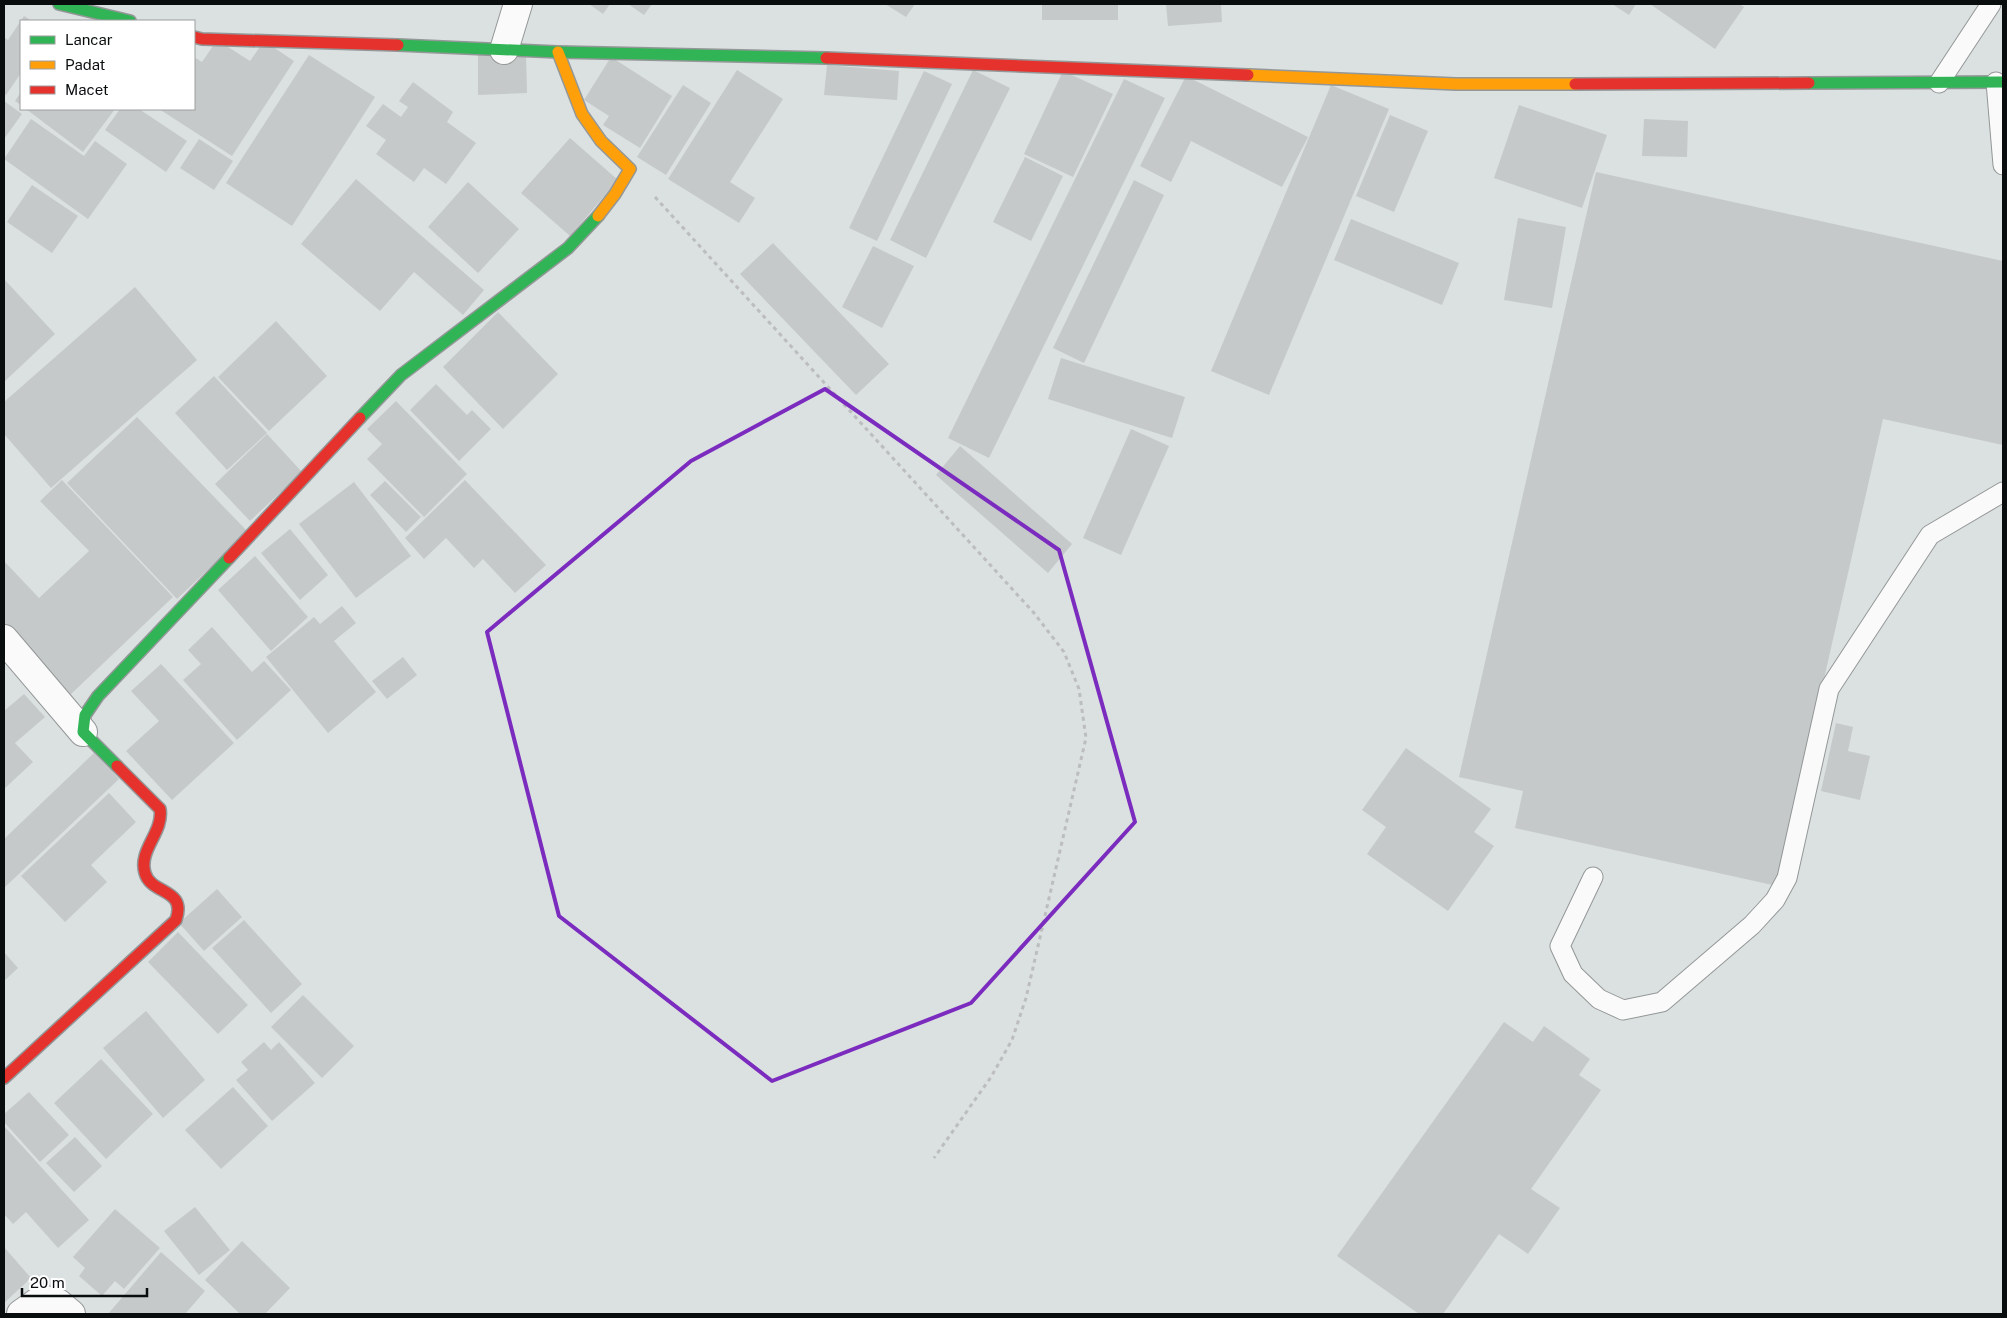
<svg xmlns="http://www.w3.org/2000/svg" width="2007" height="1318" font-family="'Public Sans',sans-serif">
  <rect width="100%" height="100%" fill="#dbe0e1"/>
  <path fill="#c5c9ca" d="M589,4H610L603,14Z
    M628,4H652L644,15Z
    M885,4H915L906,17Z
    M1042,4H1118V20H1042Z
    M1166,4H1221L1222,22L1168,26Z
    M1612,4H1636L1629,15Z
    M1650,4H1739L1744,7L1715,49Z
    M24,16L32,21H21V73L6,95L4,94V37L8,40Z
    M217,40L250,61L264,41L294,61L232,156L159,109H194V57L202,62Z
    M526,54L527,93L478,95V55Z
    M309,55L375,97L292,226L226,183Z
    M611,57L672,96L640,148L603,125L609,116L584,100Z
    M827,65L899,71L897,100L824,95Z
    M737,70L783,99L730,182L755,198L739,223L668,179Z
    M973,70L1010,88L926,258L890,240Z
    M924,71L952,84L877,241L849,228Z
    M1063,71L1113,94L1073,177L1024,154Z
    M1186,76L1308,137L1282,187L1191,141L1171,182L1140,166Z
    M1124,79L1165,98L989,458L948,438Z
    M413,82L453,112L447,122L476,143L446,184L424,168L414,182L376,154L386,140L366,126L383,104L401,117L408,107L399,101Z
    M683,85L711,103L666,175L637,157Z
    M1331,85L1389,109L1269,395L1211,371Z
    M21,92V105L15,101Z
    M4,101L22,114L4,139Z
    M1519,105L1607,135L1582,208L1494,178Z
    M26,109H115L83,152Z
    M120,109H139L187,141L166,172L105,130Z
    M1390,115L1428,131L1394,212L1356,196Z
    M31,119L84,156L95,141L127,164L88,219L4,159Z
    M1644,119L1688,121L1687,157L1642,156Z
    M570,138L618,180L570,236L521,193Z
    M199,139L233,161L214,190L180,168Z
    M1025,157L1063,176L1031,241L993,222Z
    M1596,172L2003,261V445L1883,419L1777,886L1515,828L1523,791L1459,777Z
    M356,179L484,290L463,315L414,272L380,311L301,244Z
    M1134,180L1164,195L1084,363L1053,348Z
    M468,182L519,229L478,273L428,227Z
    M32,185L78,216L52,253L7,222Z
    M1518,218L1566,227L1552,308L1504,300Z
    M1351,219L1459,263L1442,305L1334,260Z
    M773,243L889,364L856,395L740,274Z
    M873,246L914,266L882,328L842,307Z
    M4,279L55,334L4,382Z
    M135,287L197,360L51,488L4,434V402Z
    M498,312L558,374L503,429L443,367Z
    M276,321L327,376L269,431L218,377Z
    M1061,358L1185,397L1172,438L1048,399Z
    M214,376L267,433L227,470L175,413Z
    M436,384L467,415L472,410L491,429L459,461L410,410Z
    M396,401L467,474L424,517L367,459L382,444L367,429Z
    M137,417L248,532L177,599L67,483Z
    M1131,429L1169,446L1121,555L1083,538Z
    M267,434L302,472L250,521L215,484Z
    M960,446L1072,544L1048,573L936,475Z
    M62,480L173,597L70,695L4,625V561L39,598L89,551L40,501Z
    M465,480L546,565L515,593L483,559L474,568L446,538L424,559L405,538Z
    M385,481L421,517L406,532L370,495Z
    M354,482L411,556L356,598L299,524Z
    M290,529L328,575L300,600L261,553Z
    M255,556L308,617L271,651L218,590Z
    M342,606L356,623L334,641L376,692L328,733L266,657L314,617L320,624Z
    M212,627L252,672L264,661L291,690L237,740L183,680L201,664L188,650Z
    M403,657L417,675L387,699L372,681Z
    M161,664L234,743L172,800L126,751L159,721L131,691Z
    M24,694L45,717L15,743L33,762L4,789V711Z
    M1836,723L1853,727L1848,751L1870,756L1860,800L1821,791Z
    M1406,748L1491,809L1474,832L1494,846L1448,911L1367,854L1386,827L1362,810Z
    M94,753L119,779L4,888V839Z
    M109,793L136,822L91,865L107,882L65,922L21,876Z
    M217,889L242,917L204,951L179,923Z
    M244,920L302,984L271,1013L212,948Z
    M178,932L248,1005L218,1034L148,962Z
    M4,952L18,968L4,981Z
    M303,995L354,1046L322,1078L271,1027Z
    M146,1011L205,1080L163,1118L103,1048Z
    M1504,1022L1533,1042L1544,1026L1590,1059L1579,1075L1601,1090L1531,1189L1560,1208L1528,1254L1499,1234L1443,1314H1419L1337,1256Z
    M264,1042L271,1050L279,1042L315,1083L272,1121L236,1080L248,1070L241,1062Z
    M101,1059L153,1114L106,1159L54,1103Z
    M233,1087L268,1126L221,1169L185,1130Z
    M29,1092L69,1135L40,1162L4,1122V1114Z
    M4,1126L89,1220L58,1248L26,1212L13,1224L4,1214Z
    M75,1137L102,1166L74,1192L46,1163Z
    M195,1207L230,1250L199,1275L164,1231Z
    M115,1209L160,1248L124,1289L115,1281L102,1296L79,1276L85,1268L73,1257Z
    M242,1241L290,1288L265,1314H240L205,1280Z
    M4,1247L31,1278L4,1303Z
    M161,1252L205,1291L185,1314H108Z"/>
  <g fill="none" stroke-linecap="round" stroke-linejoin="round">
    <defs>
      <path id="lane" d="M1996,82L2003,165
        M1939,83L1991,4
        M1593,877L1560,946L1573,974L1599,999L1623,1010L1662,1002L1752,925L1775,900L1787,878L1829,689L1930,535L2003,492"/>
      <path id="street" d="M504,50L518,4
        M4,639L83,732
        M21,1314L42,1299L58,1303L71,1314"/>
      <path id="fast" d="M59,4L130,21
        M398,45L558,52L826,58
        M1809,83L2003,82
        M360,418L401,375L568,248L598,216
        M117,766L83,732L85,715L98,696L229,558"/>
      <path id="slow" d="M558,52L582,114L601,141L630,169L615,194L598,216
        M1248,75L1456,84H1575"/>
      <path id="jam" d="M194,37L202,39L398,45
        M826,58L1248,75
        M1575,84L1809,83
        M229,558L360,418
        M4,1078L176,920C187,888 151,895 145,873C138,850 164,832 160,809L117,766"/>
    </defs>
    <use href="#lane" stroke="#949797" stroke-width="21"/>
    <use href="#street" stroke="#949797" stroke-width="30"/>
    <use href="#fast" stroke="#949797" stroke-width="14"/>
    <use href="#slow" stroke="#949797" stroke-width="14"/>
    <use href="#jam" stroke="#949797" stroke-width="14"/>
    <path stroke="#bcbdbe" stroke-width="3" stroke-dasharray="4 4" stroke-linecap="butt" d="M655,197L1034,613L1064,652L1079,689L1086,738L1026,998L1012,1040L991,1077L934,1158"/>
    <use href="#lane" stroke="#fafafa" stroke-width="19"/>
    <use href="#street" stroke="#fafafa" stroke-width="28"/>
    <use href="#fast" stroke="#30b455" stroke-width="11"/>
    <use href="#slow" stroke="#ff9f0a" stroke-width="11"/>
    <use href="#jam" stroke="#e5322d" stroke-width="11"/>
  </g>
  <path fill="none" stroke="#7b2cbf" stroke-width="4" stroke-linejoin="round" d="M825,389L1059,550L1135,822L971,1003L772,1081L559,916L487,632L691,461Z"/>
  <rect width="2007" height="1318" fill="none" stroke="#0a0d0e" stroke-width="10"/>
  <rect x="20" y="20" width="175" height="90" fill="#ffffff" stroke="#9d9e9f"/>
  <rect x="30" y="36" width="25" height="8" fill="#30b455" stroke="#9d9e9f"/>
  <text x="65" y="45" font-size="15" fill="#0a0d0e">Lancar</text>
  <rect x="30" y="61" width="25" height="8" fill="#ff9f0a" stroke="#9d9e9f"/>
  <text x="65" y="70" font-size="15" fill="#0a0d0e">Padat</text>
  <rect x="30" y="86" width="25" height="8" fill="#e5322d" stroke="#9d9e9f"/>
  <text x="65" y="95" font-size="15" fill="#0a0d0e">Macet</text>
  <path d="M22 1288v8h125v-8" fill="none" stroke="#0a0d0e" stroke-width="2.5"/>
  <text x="30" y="1288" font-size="15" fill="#0a0d0e" stroke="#ffffff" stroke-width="4" paint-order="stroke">20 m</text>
</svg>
